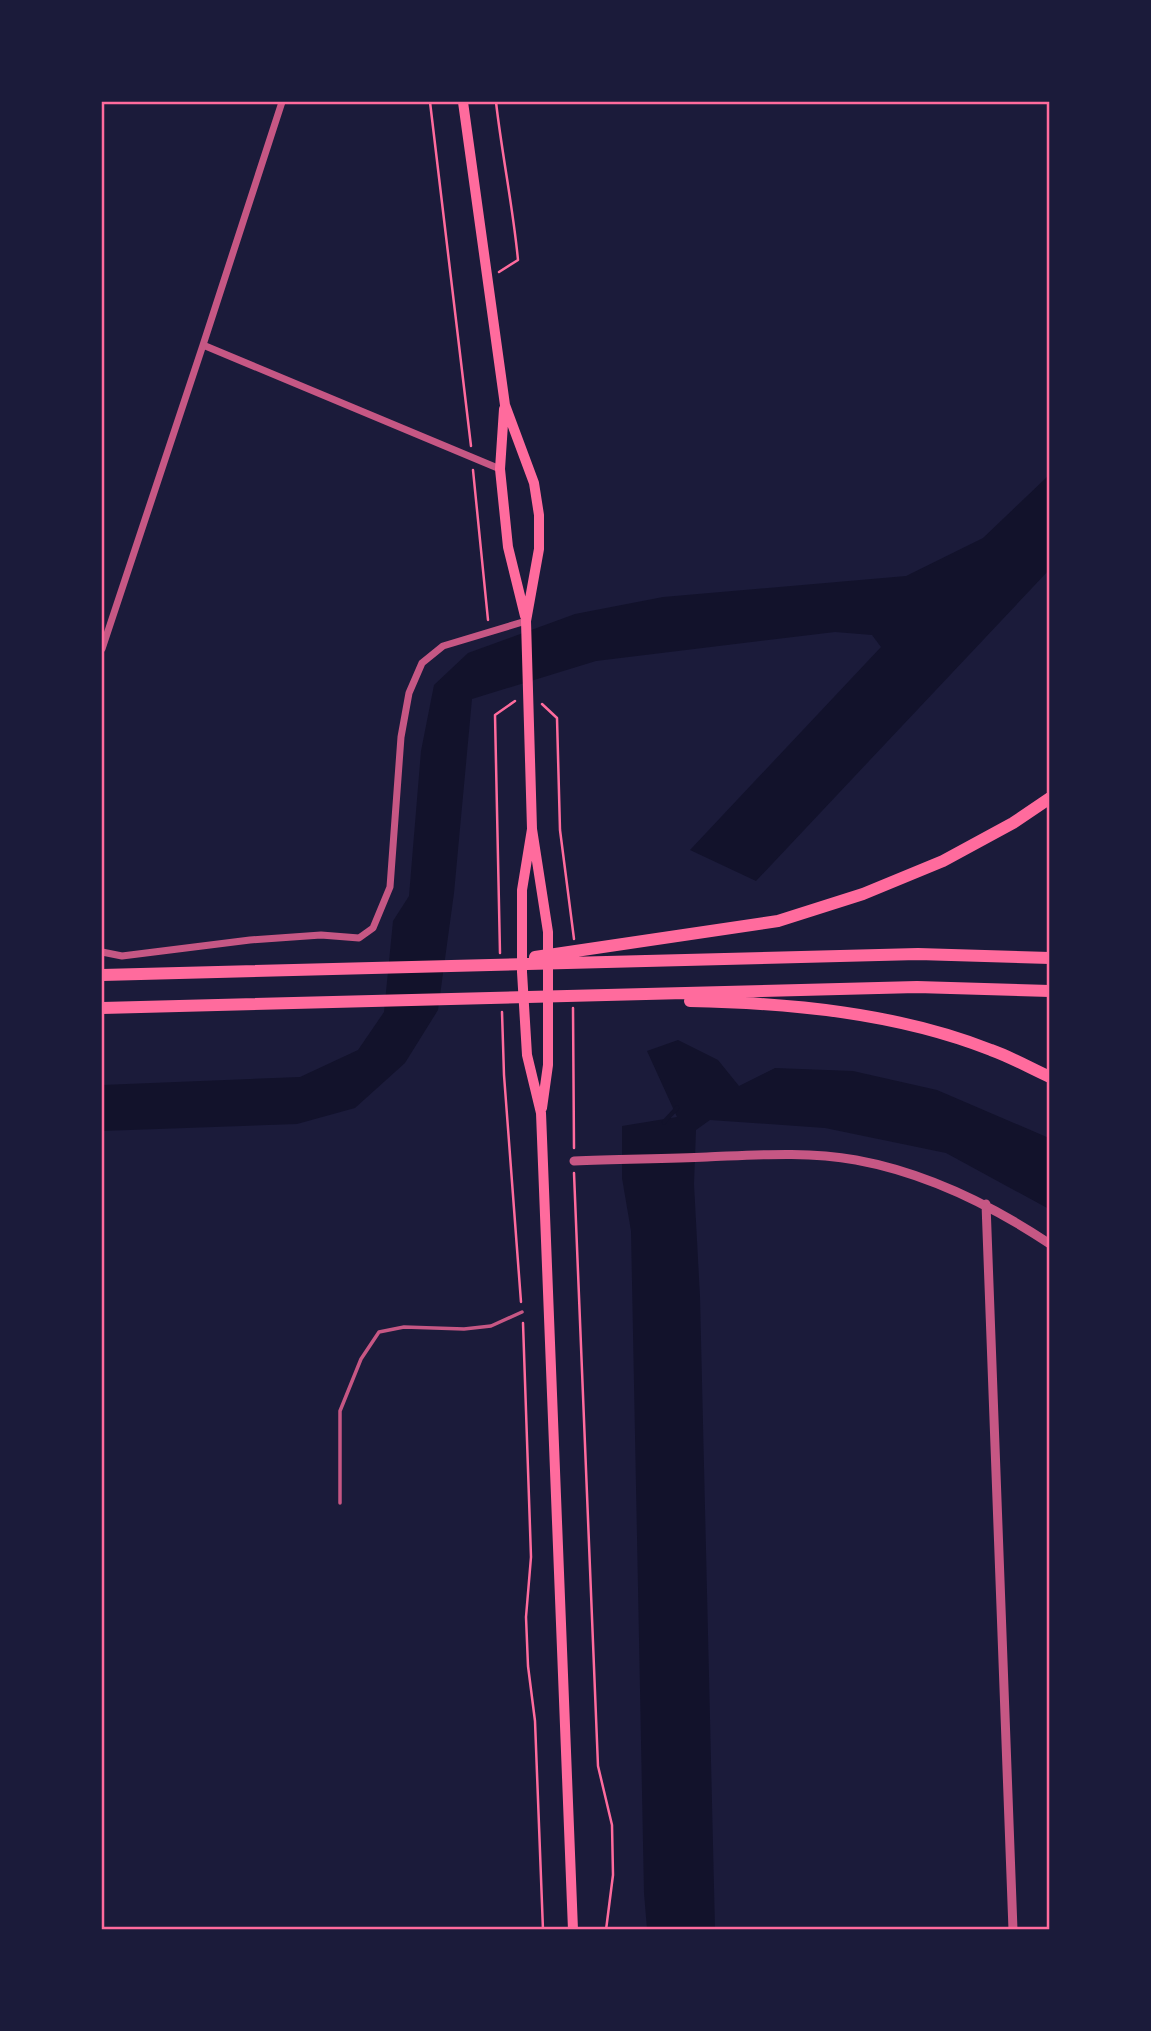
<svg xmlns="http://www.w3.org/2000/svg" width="1151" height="2031" font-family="Overpass,sans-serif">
  <rect width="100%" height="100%" fill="#1b1b3a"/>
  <path fill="#12122b" d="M1049,475V570L756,881L690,850L881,647L872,635L835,632L596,661L472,699L454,893L438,1010L405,1063L355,1108L297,1124L102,1131V1085L300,1077L358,1050L384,1012L393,921L409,896L421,751L434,685L468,653L575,614L663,597L906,576L983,538Z
    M678,1040L718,1060L739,1086L775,1068L853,1071L937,1090L1049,1138V1209L946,1153L825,1128L710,1120L696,1130L694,1184L700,1297L715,1929H647L644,1893L631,1231L622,1178V1126L677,1117L647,1051Z"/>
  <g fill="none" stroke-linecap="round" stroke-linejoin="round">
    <path stroke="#12122b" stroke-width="4.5" d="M664,1122L677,1108"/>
    <path stroke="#ff6b9d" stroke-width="2.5" d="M430,102L471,446
      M496,102C502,155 513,207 518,260L499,272
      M473,470L488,620
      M542,704L557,718L560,830L574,939
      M500,953L495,715L515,701
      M573,1008L574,1148
      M502,1012L504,1075L521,1302
      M574,1173L598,1766L612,1825L613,1875L606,1930
      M523,1323L531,1557L526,1617L528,1666L535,1721L543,1930"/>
    <path stroke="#c65784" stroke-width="3.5" d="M340,1503V1411L361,1359L379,1332L404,1327L464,1329L491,1326L522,1312"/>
    <path stroke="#c65784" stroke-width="7" d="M203,345L282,102
      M102,649L203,345L500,469
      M102,952L122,956L250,940L321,935L359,938L373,928L390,887L401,737L409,693L422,663L443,646L526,621"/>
    <path stroke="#c65784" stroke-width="9" d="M574,1161C618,1159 663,1159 707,1157C757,1155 806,1151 856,1160C927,1173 990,1204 1050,1244
      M986,1204L1013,1930"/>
    <path stroke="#ff6b9d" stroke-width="10" d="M463,102L505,405L534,483L539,515V549L526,621L532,829L548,932V1065L542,1108
      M504,409L500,469L508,547L525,616
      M532,829L522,890V972L527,1055L541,1113L573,1930"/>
    <path stroke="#ff6b9d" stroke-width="12" d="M535,957L778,921L863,894L943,861L1013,823L1050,798
      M102,975L918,954L1050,958
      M690,1001C791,1003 897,1013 991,1050C1011,1057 1030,1068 1050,1077
      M102,1008L917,987L1050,991"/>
  </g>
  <rect width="1151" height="2031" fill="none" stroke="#1b1b3a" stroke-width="206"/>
  <rect x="103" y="103" width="945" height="1825" fill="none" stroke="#ff6b9d" stroke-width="2.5"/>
</svg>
